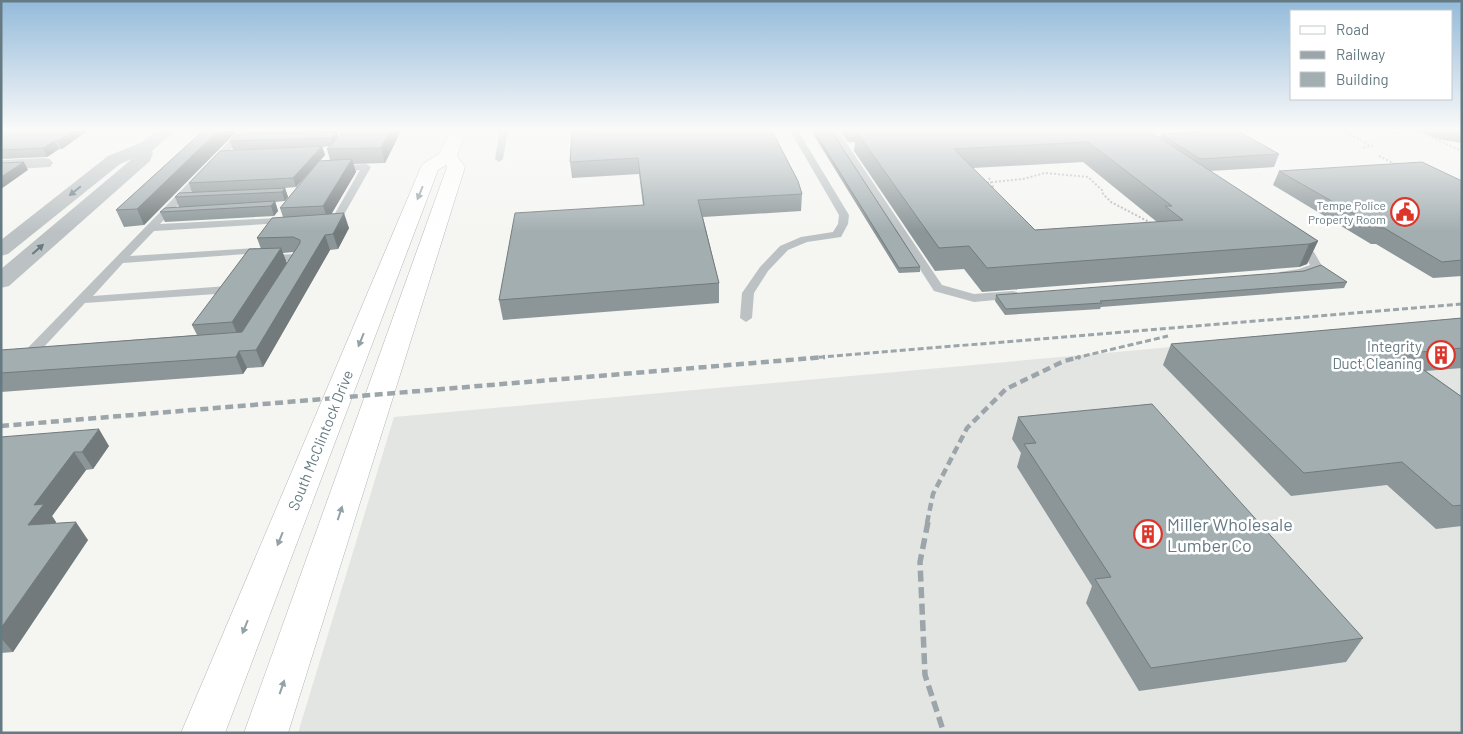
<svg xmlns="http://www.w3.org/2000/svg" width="1463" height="734" font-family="Barlow,sans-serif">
  <rect width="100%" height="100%" fill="#f5f5f2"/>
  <path fill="#e3e5e3" d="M1462,321V733H298L394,417Z"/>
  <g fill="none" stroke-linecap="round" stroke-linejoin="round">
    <defs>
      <path id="secondary" d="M451,129H467L457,156L465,167L288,733H244L447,167L446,165L438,170L225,733H181L421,167L424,163L440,153Z"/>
    </defs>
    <use href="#secondary" stroke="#afb6b9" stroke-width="1"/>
    <path stroke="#b7bbbc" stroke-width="2" stroke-dasharray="2 2" stroke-linecap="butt" d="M565,129V131L606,129
      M1339,129L1372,146L1361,148
      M1417,131L1462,151
      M1391,133L1423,131
      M1379,156L1397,165
      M989,178L993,187L992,191
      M983,183L1023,179L1045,173L1088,177L1102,190L1103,194L1111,202L1151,223"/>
    <path fill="#bcc2c4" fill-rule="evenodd" d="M241,129H250L160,224L278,218L282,219L283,221L282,223L154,231L130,256L256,248L262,251L260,253L123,263L93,296L227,286L233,290L231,293L85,303L28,364H18L16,361L18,358Z
      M500,129H508L503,159L499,162L495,159Z
      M789,129H797L849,215L848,224L841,237L807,242L788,250L768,271L754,293L752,318L746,322L740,318L742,293L760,267L780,246L801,237L833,232L838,224L839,215Z
      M829,129H837L942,285L974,294L1013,291L1017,292L1019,295L1017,298L974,302L934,291Z
      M366,164L371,167L338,225L333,228L324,227L323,225L330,222L360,170L336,172L331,169L336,166Z
      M1297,242L1314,252L1322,266L1305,274L1280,276L1278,274L1280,272L1299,269L1310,265L1305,256L1292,245Z
      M298,254L304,257L296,269L292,270L286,267L290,261H266L260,258L266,255Z"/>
    <path fill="#bcc2c4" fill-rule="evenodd" d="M159,129H177L152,151L153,153L150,161L9,286L1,288V269L132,159L120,164L8,254L1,256V240L108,156L140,143Z
      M44,158L50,159L53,163L50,167L1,170V160Z"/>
    <use href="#secondary" fill="#fff" fill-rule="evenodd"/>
    <path stroke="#9ca5a9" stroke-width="3" stroke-dasharray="6 3" stroke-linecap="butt" d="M810,358L1462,304
      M1075,358L1168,336"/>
    <path stroke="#9ca5a9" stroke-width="4.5" stroke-dasharray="8 4.5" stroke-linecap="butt" d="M1,426L825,357
      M927,523L933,494L967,428L1006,389L1064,361L1080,357"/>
    <path stroke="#9ca5a9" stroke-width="5.5" stroke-dasharray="11 5.5" stroke-linecap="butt" d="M928,522L920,562L925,675L944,733"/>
  </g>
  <path fill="#8c9698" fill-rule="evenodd" d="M1,129H90L62,149H59L47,157L1,159Z
    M205,129H239L144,225L124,227L116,210Z
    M245,129H402L385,163L353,164L356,172L331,214L349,228L338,249L330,250L263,367L247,368L243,374L1,392V350L197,335L192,325L261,249L257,238L283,217L280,208L309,172L296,187L285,188L288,197L285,201L275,202L278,211L274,216L165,222L160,212L179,207L175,197L192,193L189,183L288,148L233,150L230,141L247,135ZM344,131L338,137L337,132ZM330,146L327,149L330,160L320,161L325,155L322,147ZM294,252L274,283L283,253Z
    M810,129H830L920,267V272L899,273Z
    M839,129H1146L1160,138L1161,134L1192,133L1193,129H1234L1279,154L1274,167L1210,171L1318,241L1307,264L1299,267L982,292L964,269L935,271L854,151L855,142H848ZM1083,162L1157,222L1035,230L973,168Z
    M1415,129H1462V143L1437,139Z
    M572,131L802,194L801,211L703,217L719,283V303L503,320L499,300L643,205L639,174L572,178L570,162Z
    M1279,171L1462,181V276L1433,278L1376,244H1371L1273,185Z
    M1347,282L1344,288L1101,307L1100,309L1005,315L995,301L996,295Z
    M1462,318V368L1426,371L1462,397V526L1436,529L1387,485L1291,496L1163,365L1171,344Z
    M1018,417L1363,638L1346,662L1139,691L1086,603L1092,586L1017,467L1021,453L1012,439Z
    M1,437L109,446L93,469L86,470L52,516L56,522L55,523L88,540L13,652L1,653Z"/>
  <path fill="#727a7c" d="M74,129H90L62,149L58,141Z
    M220,129H239L144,225L137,209Z
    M391,129H402L385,163L381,148Z
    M337,132L339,140L333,146L331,138Z
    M54,141L59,149L47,157L43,148Z
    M322,146L325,155L296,187L293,178Z
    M352,159L356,172L328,220L323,206Z
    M24,162L28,170L1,189V177Z
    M285,188L288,197L285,201L282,192Z
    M275,201L278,211L274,216L271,206Z
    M344,213L349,228L338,249L333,234Z
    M325,235L330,250L263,367L256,350Z
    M1318,241L1307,264L1299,267L1309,244Z
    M281,248L287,263L239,338L232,322Z
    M239,351L247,368L243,374L236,357Z
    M99,429L109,446L93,469L82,452Z
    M74,452L86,470L52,516L56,522L41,543L28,525L34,505Z
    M76,522L88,540L13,652L1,638V628Z"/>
  <path fill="#a3aeb1" stroke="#727a7c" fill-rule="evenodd" d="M1,129H74L58,141H54L43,148L1,150Z
    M205,129H220L137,209L116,210Z
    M346,129H391L381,148L327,149Z
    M593,129H771L798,181L802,194L698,200L719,283L499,300L515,213L644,205L638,158L570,162L572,131H593Z
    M813,129H830L920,267L899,268Z
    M843,129H901L856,131V137L848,138Z
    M901,129H1146L1318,241L1309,244L987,268L969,246L939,248L856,131ZM1088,142L1172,206H1165L1183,220L1035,230L954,149Z
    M1196,129H1234L1279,154L1200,159L1161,134L1201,132Z
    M337,132L331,138L230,141L236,135Z
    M322,146L293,178L189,183L220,151Z
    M352,159L323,206L280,208L319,161Z
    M24,162L1,177V163Z
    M1422,162L1462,181V260L1442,262L1384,228H1379L1279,171Z
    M285,188L282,192L175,197L179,193Z
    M275,201L271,206L160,212L165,208Z
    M344,213L333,234L325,235L256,350L239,351L236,357L1,373V350L242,332L300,243V240L293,237L257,238L272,218Z
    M281,248L232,322L192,325L249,249Z
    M1321,265L1347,282L1100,301L1102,303L1006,309L996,295L1304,271Z
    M1462,318V348L1401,354L1462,397V505L1453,506L1402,462L1304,473L1171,344Z
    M1152,404L1363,638L1151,668L1095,579L1111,577L1024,444L1036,443L1018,417Z
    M99,429L82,452H74L34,505L44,504L28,525L76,522L1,628V437Z"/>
  <defs><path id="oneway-solid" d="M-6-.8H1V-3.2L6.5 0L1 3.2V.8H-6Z" transform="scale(1.25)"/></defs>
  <g fill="#657a82">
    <use href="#oneway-solid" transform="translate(75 191) rotate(141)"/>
    <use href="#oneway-solid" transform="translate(38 249) rotate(-41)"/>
  </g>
  <g fill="#93a2a8">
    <use href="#oneway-solid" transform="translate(420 193) rotate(112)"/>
    <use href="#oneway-solid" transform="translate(361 340) rotate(112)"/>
    <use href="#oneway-solid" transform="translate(340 513) rotate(-72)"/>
    <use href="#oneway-solid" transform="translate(280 539) rotate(112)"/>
    <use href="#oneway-solid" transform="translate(245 627) rotate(112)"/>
    <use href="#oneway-solid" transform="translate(282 687) rotate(-71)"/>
  </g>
  <linearGradient id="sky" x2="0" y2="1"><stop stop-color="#93bada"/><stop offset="0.56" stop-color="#fafaf9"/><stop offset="1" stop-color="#fafaf9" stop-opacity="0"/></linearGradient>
  <rect width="1463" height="232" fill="url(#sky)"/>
  <defs>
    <symbol id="civic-ring" viewBox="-11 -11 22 22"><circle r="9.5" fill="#fff" stroke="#dc362b" stroke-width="1.5"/><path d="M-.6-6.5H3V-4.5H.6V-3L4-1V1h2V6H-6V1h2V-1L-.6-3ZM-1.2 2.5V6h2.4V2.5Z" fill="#dc362b"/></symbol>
    <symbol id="building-ring" viewBox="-11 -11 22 22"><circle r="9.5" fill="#fff" stroke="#dc362b" stroke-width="1.5"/><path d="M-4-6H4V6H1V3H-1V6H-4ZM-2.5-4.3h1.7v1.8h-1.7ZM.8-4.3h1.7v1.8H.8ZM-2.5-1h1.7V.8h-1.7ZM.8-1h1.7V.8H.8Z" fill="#dc362b"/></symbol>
  </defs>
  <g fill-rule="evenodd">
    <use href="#civic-ring" x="1389" y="196" width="32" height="32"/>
    <use href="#building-ring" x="1425" y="339" width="32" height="32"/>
    <use href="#building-ring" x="1132" y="518" width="32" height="32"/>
  </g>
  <g text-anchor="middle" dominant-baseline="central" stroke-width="5" stroke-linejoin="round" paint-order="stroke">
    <g font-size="12" fill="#657a82" stroke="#fff" text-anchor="end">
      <text x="1386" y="205">Tempe Police<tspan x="1386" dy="14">Property Room</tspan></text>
    </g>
    <g font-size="15" fill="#657a82" stroke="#fff" text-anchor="end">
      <text x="1422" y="346">Integrity<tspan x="1422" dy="17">Duct Cleaning</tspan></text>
    </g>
    <g font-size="15" fill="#657a82" stroke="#fff">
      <text transform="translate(320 440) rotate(-68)">South McClintock Drive</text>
    </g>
    <g font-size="18" fill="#657a82" stroke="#fff" text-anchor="start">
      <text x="1167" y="524">Miller Wholesale<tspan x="1167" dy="21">Lumber Co</tspan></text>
    </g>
  </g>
  <rect width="1463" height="734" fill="none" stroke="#657a82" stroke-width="5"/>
  <rect x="1290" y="10" width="162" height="90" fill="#ffffff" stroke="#c1cacd"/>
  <rect x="1300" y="26" width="25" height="8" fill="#ffffff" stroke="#c1cacd"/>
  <text x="1336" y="35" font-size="15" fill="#657a82">Road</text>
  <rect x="1300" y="51" width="25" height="8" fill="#9ca5a9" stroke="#c1cacd"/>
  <text x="1336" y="60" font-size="15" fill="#657a82">Railway</text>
  <rect x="1300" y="72" width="25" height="15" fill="#a3aeb1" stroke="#c1cacd"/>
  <text x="1336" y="85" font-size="15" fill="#657a82">Building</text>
</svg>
